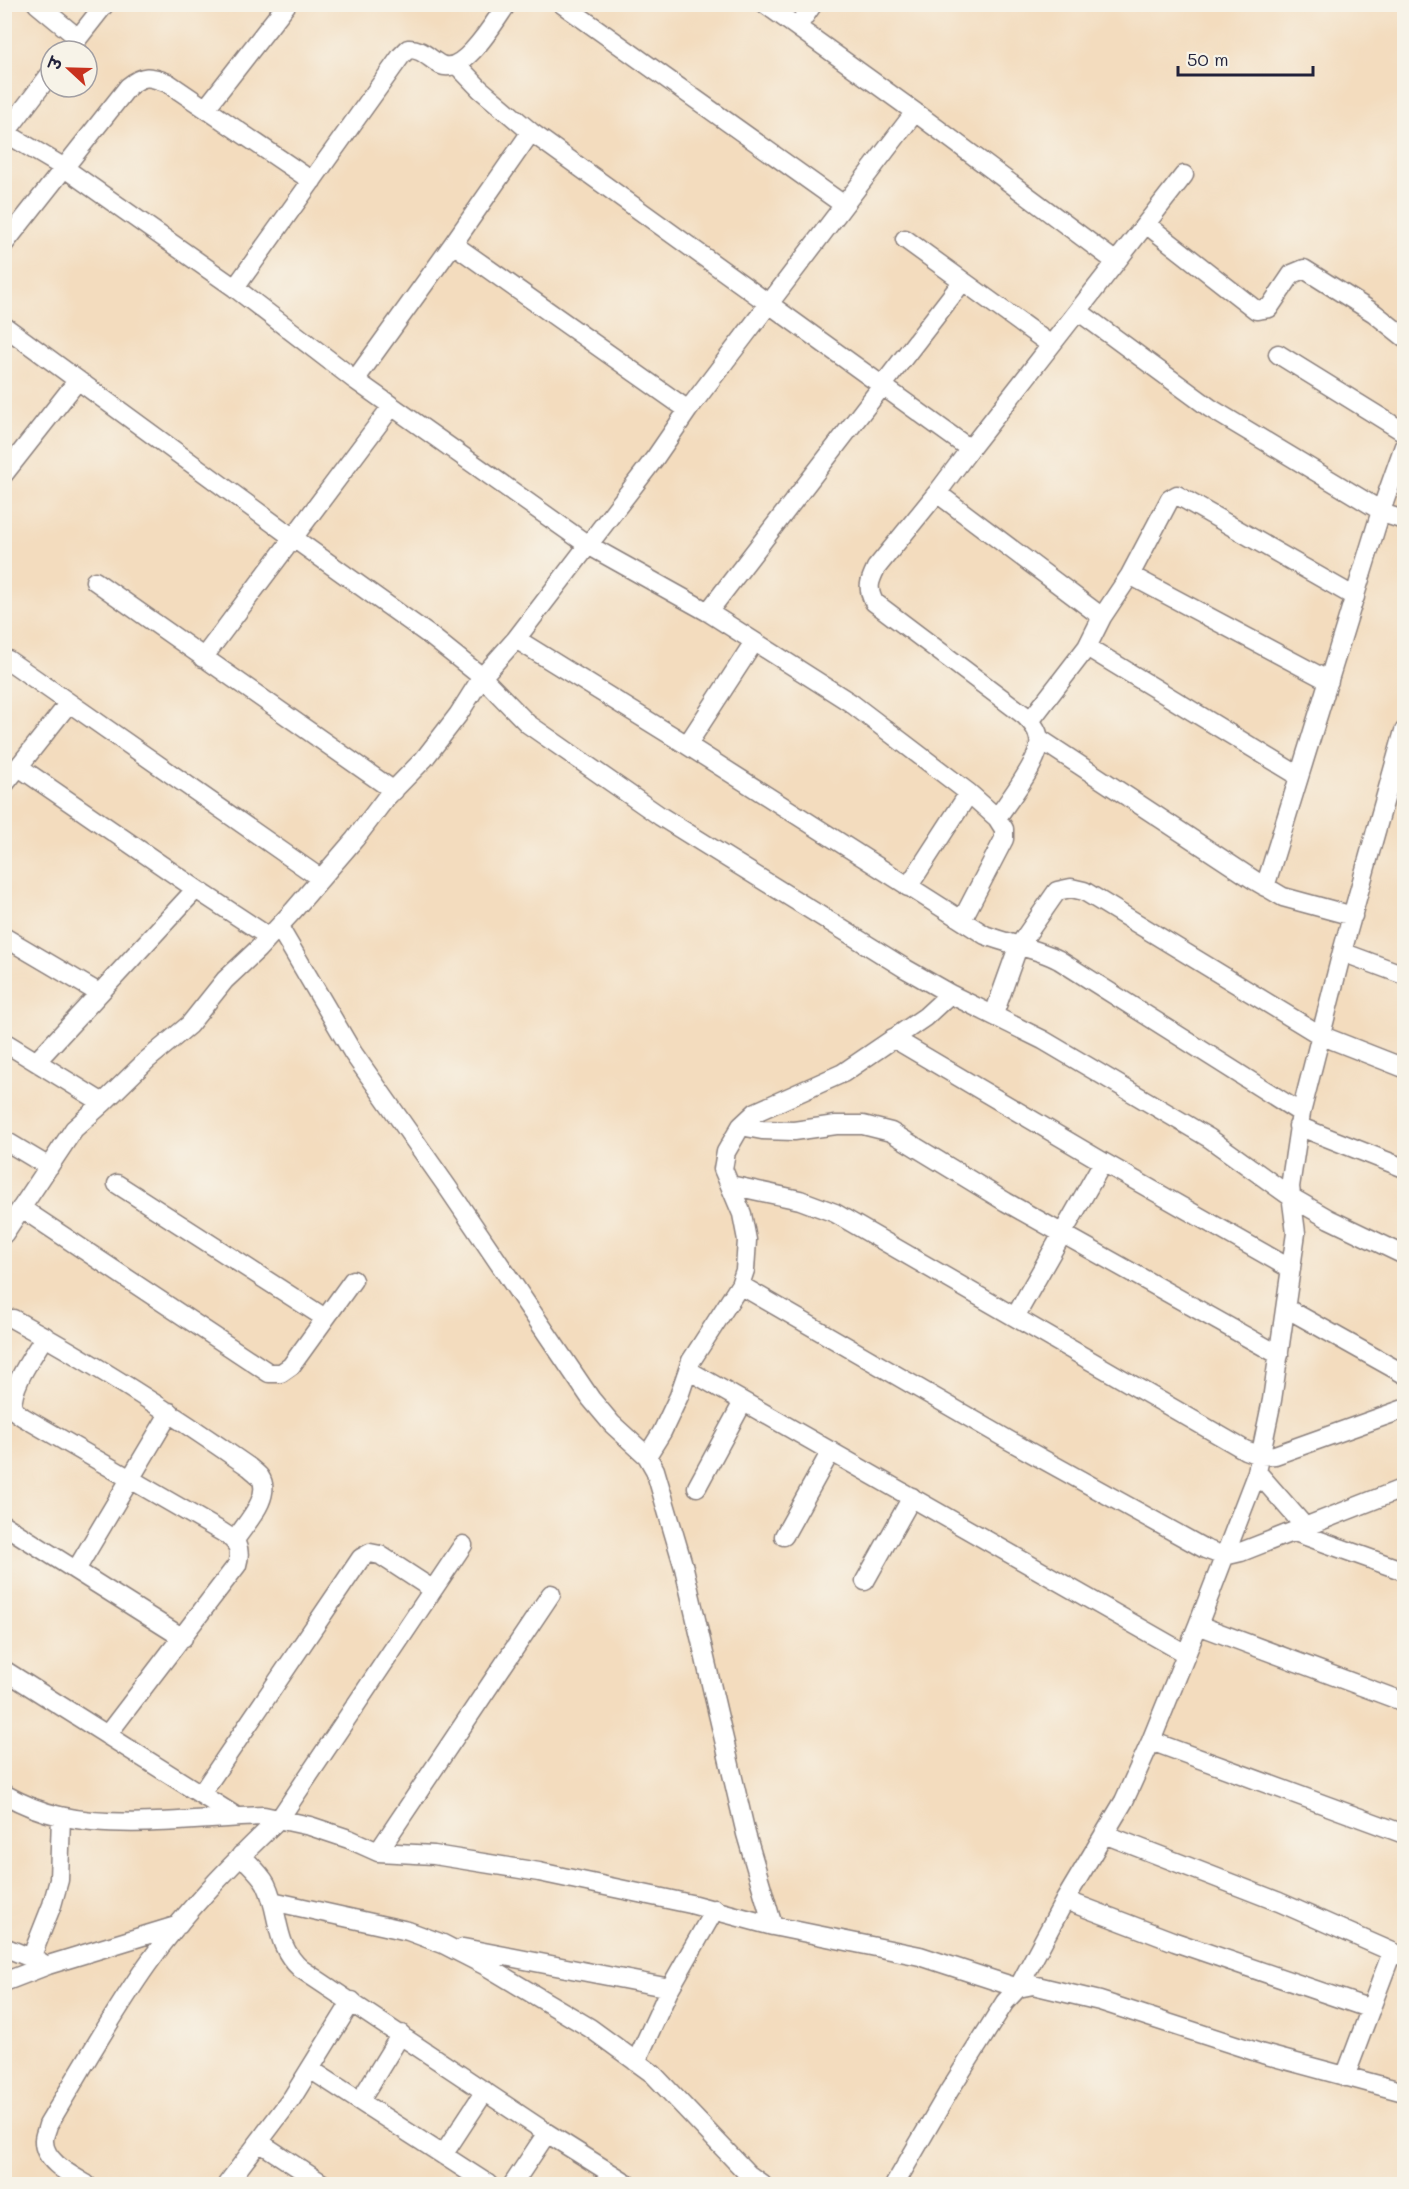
<svg xmlns="http://www.w3.org/2000/svg" width="1409" height="2189" font-family="Mali,'Playpen Sans Deva',sans-serif">
  <rect width="100%" height="100%" fill="#f7f3e8"/>
  <filter id="ink" filterUnits="userSpaceOnUse"><feTurbulence type="fractalNoise" baseFrequency=".0167" numOctaves="2"/><feDisplacementMap in="SourceGraphic" scale="12" xChannelSelector="R" yChannelSelector="G"/><feConvolveMatrix kernelMatrix="1 2 1 2 8 2 1 2 1" color-interpolation-filters="sRGB"/></filter>
  <filter id="wash" filterUnits="userSpaceOnUse"><feTurbulence type="fractalNoise" baseFrequency=".008" numOctaves="4" result="noise"/><feDisplacementMap in="SourceGraphic" scale="24" xChannelSelector="R" yChannelSelector="G"/><feGaussianBlur stdDeviation="1.35" result="paint"/><feColorMatrix in="noise" values="0 0 0 0 0 0 0 0 0 0 0 0 0 0 0 0 0 1.4 0 .05"/><feComposite in="paint" operator="in"/></filter>
  <g filter="url(#wash)">
    <rect width="100%" height="100%" fill="#f3dcbe"/>
  </g>
  <g filter="url(#ink)">
    <g fill="none" stroke-linecap="round" stroke-linejoin="round">
      <defs>
        <path id="minor" d="M37,4L78,38
          M562,4L844,205
          M765,4L797,27
          M813,4L797,27L915,112L1116,262
          M68,51L105,4
          M457,65L480,89L531,132L970,449L1184,175
          M206,108L287,4
          M4,132L63,167L235,288L355,380L588,545L708,612L851,703L969,793L997,818L1004,829V839L962,920
          M4,135L51,73
          M1146,224L1256,310L1269,308L1292,274L1304,269L1374,313L1404,337
          M905,239L1051,345
          M4,244L128,87C144,74 149,76 168,83L312,181
          M453,244L688,410
          M235,288L401,56L408,49C422,48 429,59 441,65C464,75 495,21 507,4
          M1078,311L1210,408L1388,515L1404,520
          M4,326L292,537L432,637L482,677L528,724L660,816L906,969L950,994L1043,1040L1209,1138L1291,1197L1329,1219L1404,1255
          M1278,354L1404,432
          M355,380L453,244L531,132
          M970,449L937,493L1102,617
          M4,474L78,380
          M937,493L876,568C869,582 867,588 874,602L1024,715C1031,722 1038,729 1039,739C1043,757 1008,801 997,818
          M1130,575L1329,681
          M95,581L394,791
          M708,612L963,281
          M516,639L687,745L985,935C1010,945 1036,948 1059,960L1301,1113
          M1087,647L1299,776
          M203,658L392,406
          M4,663L8,660L320,878
          M1030,721L1087,647L1102,617L1130,575L1170,499L1177,495L1355,597
          M1040,739L1254,880L1283,897L1353,916
          M687,745L754,642
          M19,767L196,889L269,937
          M4,785L69,703
          M908,887L969,793
          M1265,887L1381,511L1404,446
          M279,927L353,1053L448,1188L591,1399L612,1424L647,1456L655,1470L684,1568L746,1834L773,1926
          M4,937L99,993
          M1342,952L1404,975
          M994,1014L1018,947L1057,891L1071,888L1084,891L1320,1035L1404,1068
          M893,1038L1103,1162L1291,1269
          M4,1042L103,1103L147,1060L189,1025L225,980L258,949L293,911L355,839L386,798L424,759L458,715L482,677L516,639L655,458L688,410L915,112
          M36,1062L196,889
          M741,1126L762,1130L794,1131L836,1125H863L891,1132L1006,1202L1279,1355
          M1298,1126L1404,1168
          M4,1140L49,1167
          M117,1184L325,1318
          M730,1185L800,1200L835,1213L1245,1450L1261,1456L1275,1455L1404,1409
          M21,1208L269,1373H281L291,1366L353,1280
          M4,1234L74,1129L103,1103
          M740,1285L1010,1441L1205,1549L1224,1556L1241,1552L1404,1488
          M1286,1308L1404,1374
          M1015,1317L1103,1162
          M13,1319C95,1364 173,1414 249,1467C252,1470 257,1473 260,1477C273,1496 245,1524 235,1540
          M45,1336C32,1358 12,1383 12,1409L23,1417L222,1532C237,1541 242,1548 237,1565L107,1735
          M688,1370L1186,1654
          M647,1456L662,1432L679,1396L691,1361L740,1285L745,1270L747,1240L742,1214L723,1169L726,1152L741,1126L756,1112L843,1073L925,1017L950,994
          M1257,1472L1306,1528
          M697,1487L743,1402
          M4,1525L183,1638
          M1295,1532L1404,1571
          M784,1536L831,1451
          M76,1570L170,1412
          M865,1581L912,1497
          M1198,1625L1404,1702
          M4,1670L237,1817
          M1151,1741L1404,1834
          M4,1794C22,1804 41,1812 60,1816C122,1830 200,1818 264,1816L310,1826L349,1839L378,1852L434,1855L539,1872L691,1904L773,1926L920,1956L1018,1988L1065,1900L1124,1801L1151,1741L1198,1625L1257,1472L1272,1400L1296,1233L1290,1187L1301,1113L1342,952L1404,731
          M201,1794L361,1558L370,1553L380,1555L432,1589
          M1104,1834L1279,1902L1404,1957
          M378,1852L551,1594
          M241,1855C249,1864 260,1873 266,1884C281,1915 273,1944 301,1969L547,2133L628,2184
          M1065,1900L1175,1942L1371,2009
          M272,1901L408,1931L443,1944L486,1966L590,2028L653,2074L748,2174L762,2184
          M4,1947L41,1962
          M463,1948L670,1988
          M31,1958L52,1905L59,1880L61,1816
          M4,1982L48,1965L179,1925
          M636,2062L670,1988L715,1909
          M310,2069L488,2184
          M1345,2077L1392,1952
          M360,2101L401,2034
          M259,2142L323,2184
          M443,2155L485,2091
          M86,2184C71,2175 43,2161 44,2140C44,2135 47,2130 48,2125C80,2072 111,2016 147,1965C185,1911 233,1863 280,1818L463,1545
          M227,2184L292,2098L352,2001
          M513,2184L547,2133
          M895,2184L949,2091L1005,2002L1018,1988L1033,1985L1100,2001L1263,2054L1404,2092"/>
      </defs>
      <use href="#minor" stroke="#8a7f7c" stroke-width="21"/>
      <use href="#minor" stroke="#fff" stroke-width="18"/>
    </g>
  </g>
  <rect width="1409" height="2189" fill="none" stroke="#f7f3e8" stroke-width="24"/>
  <g transform="translate(69 69) rotate(292)"><circle r="28" fill="#f7f3e8" stroke="#a29fa3" stroke-width="1.5"/>
  <path d="M0-4.5L10 22L0 15L-10 22Z" fill="#c8321e"/>
  <text y="-9" font-size="16" font-weight="bold" text-anchor="middle" fill="#22223b">उ</text>
  </g>
  <path d="M1178 66v9h135v-9" fill="none" stroke="#22223b" stroke-width="3"/>
  <text x="1187" y="66" font-size="18" fill="#22223b" stroke="#f7f3e8" stroke-width="4.5" paint-order="stroke">50 m</text>
</svg>
